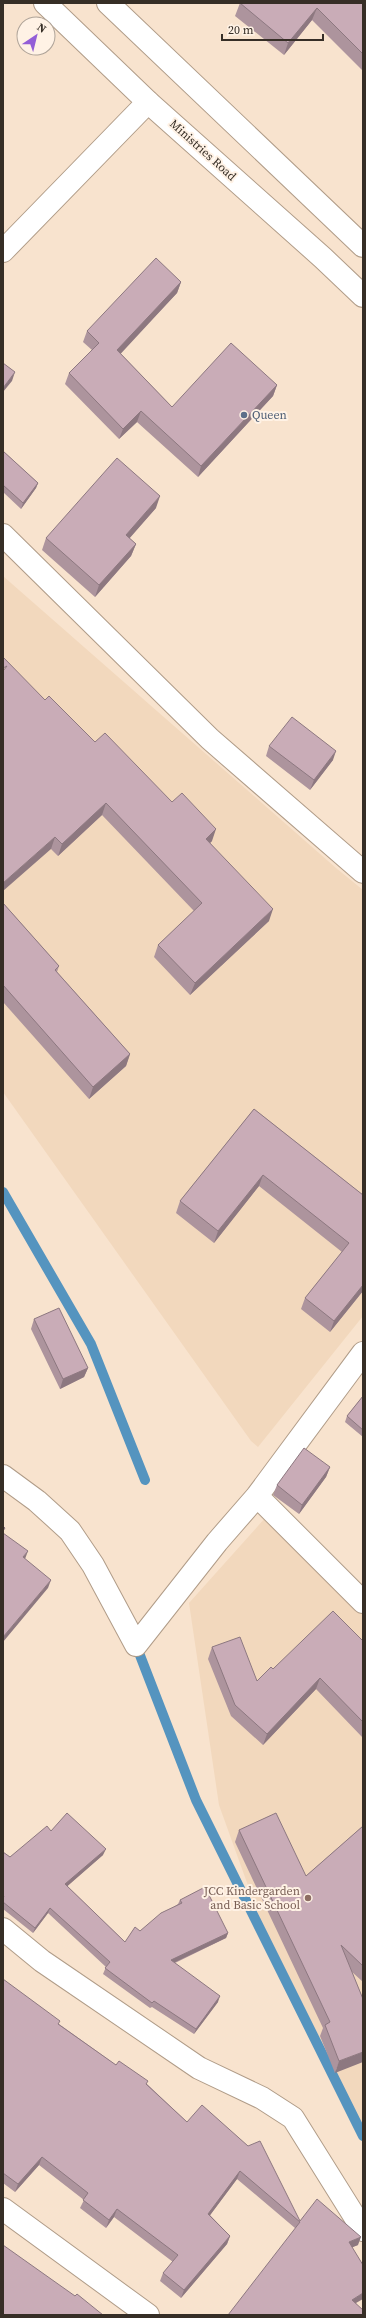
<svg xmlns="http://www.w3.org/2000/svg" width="366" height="2318" font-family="'Source Serif 4',serif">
  <rect width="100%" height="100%" fill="#f8e3ce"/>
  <path fill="#f2d8bd" d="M3,576L336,868L363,890V1316L258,1447L251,1441L3,1092Z
    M266,1517L363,1614V2143L286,1991L219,1805L189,1603Z"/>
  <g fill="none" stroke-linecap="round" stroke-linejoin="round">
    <path stroke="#5594bf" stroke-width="10" d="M3,1192L91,1344L145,1480
      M136,1645L196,1800L363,2136"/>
    <defs>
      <path id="street" d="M3,251L148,102
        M3,535L210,739L363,872
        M3,1476L37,1501L70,1531L93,1565L136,1645L217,1542L257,1496L363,1353
        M257,1496L363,1602
        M3,1929L42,1961L199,2068L262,2098L293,2118L363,2230
        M3,2209L148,2315"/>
      <path id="primary" d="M45,3L148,102L323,258L363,296
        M108,3L363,246"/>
    </defs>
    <use href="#street" stroke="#b09c88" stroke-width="24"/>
    <use href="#primary" stroke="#b09c88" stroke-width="24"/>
    <use href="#street" stroke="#fff" stroke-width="22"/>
    <use href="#primary" stroke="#fff" stroke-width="22"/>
  </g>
  <path fill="#ad949d" d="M240,3H363V71L312,20L284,55L235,16Z
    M181,282L177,293L120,353L172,407L277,385L273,396L198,477L137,422L119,439L65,384L69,373L92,350L83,342L87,331Z
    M3,451L38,483L36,488L21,509L3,492Z
    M156,508L129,538L136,544L131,556L95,597L42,550L46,538Z
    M45,700L95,742L172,802L212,841L210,843L269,921L190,995L154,957L158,945L194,911L102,815L58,856L51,849Z
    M269,746L333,760L310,790L266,756Z
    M3,903L59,966L57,972L130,1054L126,1066L89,1099L3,1002Z
    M254,1109L363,1195V1291L330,1332L301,1309L305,1298L342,1252L259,1186L214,1243L176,1213L180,1201Z
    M34,1319L88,1368L84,1377L60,1389L31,1329Z
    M363,1396V1437L345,1422L347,1416Z
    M330,1467L326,1477L299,1514L273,1495L277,1485Z
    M363,1641V1738L316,1689L263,1745L231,1716L208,1659L212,1647L257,1681L273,1669Z
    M363,1826V1982L351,1971L363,1999L335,2073L320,2036L323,2028L235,1842L239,1830L306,1876Z
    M51,1831L103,1855L67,1886L125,1942L178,1904L180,1900L228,1933L226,1938L175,1963L218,2002L194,2034L152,2007L150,2008L103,1974L106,1967L48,1913L33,1933L3,1909V1852L10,1857Z
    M3,1979L59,2024L116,2065L147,2084L187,2122L300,2221L358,2245L352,2247L356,2303L363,2315L295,2228L237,2179L210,2215L230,2236L227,2244L181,2298L160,2281L163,2273L173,2262L114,2217L106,2228L80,2208L84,2200L39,2165L15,2192L3,2183Z"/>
  <path fill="#8d7880" d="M317,8L312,20L284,55L288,43Z
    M181,282L177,293L114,361L117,350Z
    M15,372L12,381L3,392V388Z
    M277,385L273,396L198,477L201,466Z
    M141,411L137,422L119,439L123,429Z
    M38,483L36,488L21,509L23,503Z
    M160,496L156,508L122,547L126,535Z
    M136,544L131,556L95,597L99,585Z
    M336,751L333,760L310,790L314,780Z
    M106,803L102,815L58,856L62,844Z
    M216,829L212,841L202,851L206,839Z
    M55,837L51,849L3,891V883Z
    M273,909L269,921L190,995L195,983Z
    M130,1054L126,1066L89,1099L93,1087Z
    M263,1175L259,1186L214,1243L218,1231Z
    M363,1285V1291L330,1332L334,1321Z
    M88,1368L84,1377L60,1389L63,1379Z
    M330,1467L326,1477L299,1514L302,1505Z
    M28,1551L25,1559L23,1557Z
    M51,1580L48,1588L3,1642V1637Z
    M320,1678L316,1689L263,1745L267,1734Z
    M106,1849L103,1855L63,1890L65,1884Z
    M50,1908L48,1913L33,1933L35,1928Z
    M228,1933L226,1938L169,1965L171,1960Z
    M220,1996L218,2002L194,2034L196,2029Z
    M363,2052V2062L335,2073L339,2061Z
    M42,2157L39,2165L15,2192L18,2184Z
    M240,2171L237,2179L205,2222L208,2214Z
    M117,2209L114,2217L106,2228L109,2220Z
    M230,2236L227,2244L181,2298L184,2290Z
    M361,2237L358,2245L346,2250L349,2242Z
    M363,2293V2299L349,2307L352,2300Z"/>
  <path fill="#c9acb7" stroke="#8d7880" d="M240,3H363V54L317,8L288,43Z
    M156,258L181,282L117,350L172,407L231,343L277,385L201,466L141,411L123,429L69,373L99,343L87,331Z
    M3,363L15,372L3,388Z
    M3,451L38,483L23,503L3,485Z
    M117,458L160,496L126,535L136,544L99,585L46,538Z
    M3,657L45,700L49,696L95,742L105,733L172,802L182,793L216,829L206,839L273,909L195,983L158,945L202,903L106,803L62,844L55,837L3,883V671L7,666L3,668Z
    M292,717L336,751L314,780L269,746Z
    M3,903L59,966L55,970L130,1054L93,1087L3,985Z
    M254,1109L363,1195V1285L334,1321L305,1298L349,1243L263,1175L218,1231L180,1201Z
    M59,1308L88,1368L63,1379L34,1319Z
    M363,1396V1430L347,1416Z
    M304,1448L330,1467L302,1505L277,1485Z
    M3,1526L5,1528L3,1531Z
    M3,1533L28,1551L23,1557L51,1580L3,1637Z
    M333,1611L363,1641V1722L320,1678L267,1734L235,1705L212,1647L240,1637L257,1681L271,1667L273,1669Z
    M67,1813L106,1849L65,1884L125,1942L135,1927L140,1931L161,1913L182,1903L180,1900L205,1887L228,1933L171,1960L220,1996L196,2029L154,2001L152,2003L105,1968L110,1962L50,1908L35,1928L3,1902V1898L4,1896H3V1852L10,1857L47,1826L51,1831Z
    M276,1813L306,1876L363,1826V1966L341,1945L363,1999V2052L339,2061L325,2025L330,2022L239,1830Z
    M3,1979L60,2021L58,2024L116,2065L119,2061L148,2081L146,2084L187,2122L202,2105L248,2146L260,2141L300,2221L317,2199L361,2237L349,2242L363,2265V2293L352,2300L363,2310V2315H228L300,2222L240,2171L208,2214L230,2236L184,2290L163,2273L178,2255L117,2209L109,2220L83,2200L88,2193L42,2157L18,2184L3,2173Z
    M3,2245L75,2296L77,2294L103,2315H3Z"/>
  <circle fill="#5c6f8a" stroke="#fff2e5" stroke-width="1.5" cx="244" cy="415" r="4"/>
  <circle fill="#8d6e63" stroke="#fff2e5" stroke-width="1.5" cx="308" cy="1898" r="4"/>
  <g text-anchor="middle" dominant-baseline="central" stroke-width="4" stroke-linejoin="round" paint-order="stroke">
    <g font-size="12" fill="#362e26" stroke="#fff2e5">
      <text transform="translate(203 150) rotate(42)">Ministries Road</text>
    </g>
    <g font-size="12" fill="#4e5e75" stroke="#fff2e5" text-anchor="start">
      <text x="252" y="415">Queen</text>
    </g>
    <g font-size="12" fill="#785e54" stroke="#fff2e5" text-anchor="end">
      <text x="300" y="1891">JCC Kindergarden<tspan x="300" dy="14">and Basic School</tspan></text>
    </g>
  </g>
  <rect width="366" height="2318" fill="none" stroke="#362e26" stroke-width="8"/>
  <g transform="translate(36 36) rotate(35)"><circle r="19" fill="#fff2e5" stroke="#afa499"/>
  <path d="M0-3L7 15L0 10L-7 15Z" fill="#935ed7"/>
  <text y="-6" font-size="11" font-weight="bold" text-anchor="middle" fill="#362e26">N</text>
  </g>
  <path d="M222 34v6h101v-6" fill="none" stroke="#362e26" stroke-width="2"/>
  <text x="228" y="34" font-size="12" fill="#362e26" stroke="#fff2e5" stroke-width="3" paint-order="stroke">20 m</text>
</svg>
